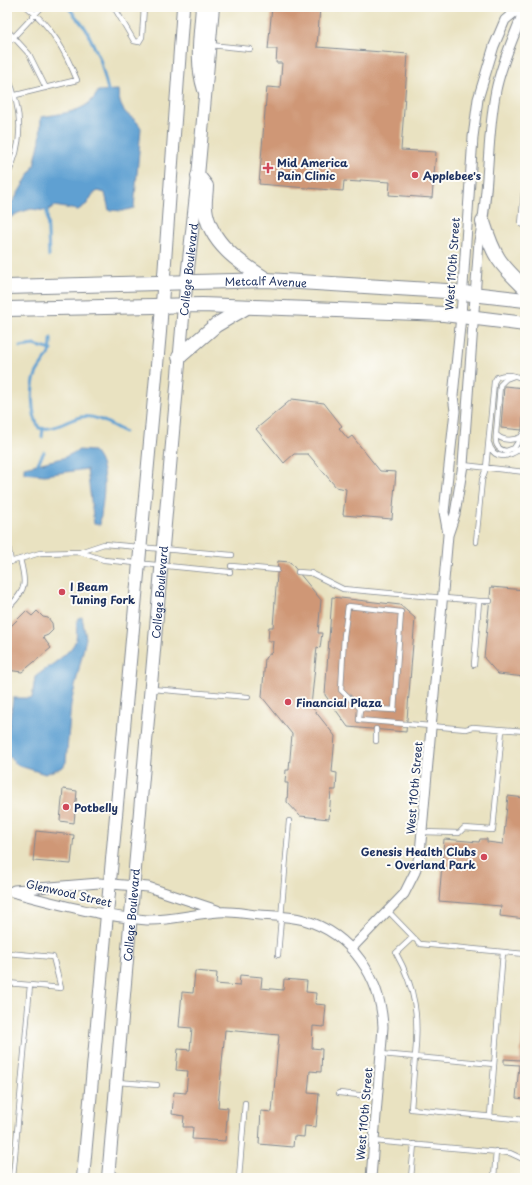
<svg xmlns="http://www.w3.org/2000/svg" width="532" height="1185" font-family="'Playpen Sans',sans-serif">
  <rect width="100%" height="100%" fill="#fdfcf7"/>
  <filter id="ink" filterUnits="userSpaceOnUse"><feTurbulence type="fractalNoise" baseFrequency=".025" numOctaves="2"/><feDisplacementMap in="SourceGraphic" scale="8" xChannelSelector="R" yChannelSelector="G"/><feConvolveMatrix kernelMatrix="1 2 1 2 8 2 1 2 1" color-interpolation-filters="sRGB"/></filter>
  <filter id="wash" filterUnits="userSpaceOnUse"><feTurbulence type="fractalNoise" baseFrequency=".012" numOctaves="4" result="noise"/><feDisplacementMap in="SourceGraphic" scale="16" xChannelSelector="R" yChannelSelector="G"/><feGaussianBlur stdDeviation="0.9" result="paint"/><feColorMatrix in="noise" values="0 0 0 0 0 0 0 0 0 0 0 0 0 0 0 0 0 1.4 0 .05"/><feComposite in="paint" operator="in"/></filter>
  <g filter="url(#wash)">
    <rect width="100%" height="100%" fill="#e9e2c1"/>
    <path fill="#5fa0d2" stroke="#3d6898" d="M118,90C119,99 120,107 127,114C133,119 137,120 141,128L134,208L122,211L109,210L105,193L98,191L93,194L87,204L78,210L54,206L47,211L31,209L18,213L7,220V206L14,200L34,166L40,140L41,117C62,113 88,113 98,91Z
      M79,450L93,451C111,469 102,502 100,525L94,524L87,469L45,475L24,473V467L63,458Z
      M82,617L86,638L71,704L66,762L63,767L45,774L17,765L7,755V741L13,698H32L35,677C45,669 70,654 75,642C78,635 75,625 78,618Z"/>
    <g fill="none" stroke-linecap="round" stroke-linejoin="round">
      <path stroke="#5fa0d2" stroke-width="3" d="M68,7L86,29L100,59L108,90
        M47,211L49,256
        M51,338C52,356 45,358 37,372C30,386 31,414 39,428C55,431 66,420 81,417C96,414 112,426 125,432
        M20,347L34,345L52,350
        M42,437L43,429
        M38,463L44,452"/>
    </g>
    <g id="blocks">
      <path fill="#cf9776" d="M272,7H320L317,47L408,54L401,150L436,152L432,198L389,195L390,182L360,180V182L344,181L343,191L259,184L267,87L280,88L282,63H276L277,49H268Z
        M504,386L525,388L522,430L501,428Z
        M292,399L324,403L342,426L339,428L348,439L352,436L380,471L396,472L392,519L343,515L346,489L336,487L308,454H294L284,463L256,429Z
        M278,561L290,562L321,600L318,633H322L320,648L317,647L311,706L335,736L332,772L337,773L336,790H331L329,819L300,816L287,802L288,783H285L286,770H289L292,734L262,697L265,658L272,652L273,641H268L269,627H273Z
        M491,587L525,590V677L498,674L484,658Z
        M332,597L400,605L415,618L406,732L348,727L325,695Z
        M26,611L32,616L37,611L43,617L48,618L52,623L53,630L48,635L43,637L51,648L22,672L7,670V630Z
        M63,789L77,791L74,823L60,821Z
        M508,796L525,798V919L500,916L501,906L439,901L444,839L479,842L480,839H487V842L503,844Z
        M36,831L74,835L71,864L33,861Z
        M195,971L217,973L216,984L239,986L240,975L262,977L261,988L283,990L284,979L307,981L306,992L316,993L315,1004L326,1005L324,1027L313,1026L312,1048L322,1049L321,1072L310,1071L308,1093L319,1094L316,1127L305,1126L304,1137L294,1136L293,1147L259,1144L261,1111L272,1112L279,1035L225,1030L218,1107L228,1108L225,1141L192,1139L193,1127H183L184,1116L172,1114L174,1092L186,1093L188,1071L176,1070L178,1049L190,1050L192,1028L179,1027L182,992L193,993Z
        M524,1005H525V1099L516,1098L519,1065L504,1064V1059L520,1060Z"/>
    </g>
  </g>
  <g filter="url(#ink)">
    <use href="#blocks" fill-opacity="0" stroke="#828890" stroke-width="1"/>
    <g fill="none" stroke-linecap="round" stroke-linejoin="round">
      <defs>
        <path id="service" d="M114,7L134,41L139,42L142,37L144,7
          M7,30L29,54L46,88
          M7,44L42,7
          M210,45L250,49
          M7,75C22,109 25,142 7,176
          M16,95L77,80C65,51 52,27 27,7
          M525,180L521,224L525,225
          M514,376L506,379L500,385L496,434C501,441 513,441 521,437L525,431
          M496,434C495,443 496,449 506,451L514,448L522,436
          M489,443C494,464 515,456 525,443
          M463,465L525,472
          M7,540L11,562
          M476,542L482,480L486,468L494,382L497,377C508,373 515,375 525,380
          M80,552L104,560L230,572
          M7,563L40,553L80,552L104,544L232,555
          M231,566L277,570
          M298,572L311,573L343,589L479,601L474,665
          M479,601H490
          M7,606H10C27,589 26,582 20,559
          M152,689L248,697
          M360,708L394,710L401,612L348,606L344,636L341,690L360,708L359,720L466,729L473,727L525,731
          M376,741V729
          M422,832L459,833L464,828L493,830L502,730
          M389,912L420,944L525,954
          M413,937L396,953C416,989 419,1017 415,1057L494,1064
          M7,953L53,957L61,988L30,985L13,1178
          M278,955L289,821
          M7,983L30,985
          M381,1054L415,1057L411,1109L525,1120
          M117,1082L157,1085
          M339,1093L378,1097
          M490,1116L503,952
          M374,1141L510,1153L525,1160
          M109,1175L143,1178
          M239,1178L245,1103
          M411,1178L414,1144
          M494,1178L496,1151"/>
        <path id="minor" d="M448,534L444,512L455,411L453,396L461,316L473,137L478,99L494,46L505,20L521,7
          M14,890L99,883L148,887L217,910
          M8,891C54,903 99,916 147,920C171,921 196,913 219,912C232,911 246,914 259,915C274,916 289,916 304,920C352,934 381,978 383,1027L371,1178
          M351,949L404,894L415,872L420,853L448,535L455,514L463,465L479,241C490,192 486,140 496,90C502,61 515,35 525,7"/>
        <g id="secondary">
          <path d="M202,7C200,36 195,62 204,90"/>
          <path d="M83,1178L160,332L183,7"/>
          <path id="s1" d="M108,1178L184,306L198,176L213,7"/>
        </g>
        <g id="primary">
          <path d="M198,176L206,186C206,193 204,201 205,208C209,243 240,263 267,280"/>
          <path d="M483,222C494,257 499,263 525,288"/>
          <path id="s2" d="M7,287L267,280L446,291L525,300"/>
          <path d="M7,309L202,305L444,314L525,324"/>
          <path d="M179,357L216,325L245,308"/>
        </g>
      </defs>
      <use href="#service" stroke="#828890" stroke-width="6"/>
      <use href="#minor" stroke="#828890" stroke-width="11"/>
      <use href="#secondary" stroke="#828890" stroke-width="14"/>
      <use href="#primary" stroke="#828890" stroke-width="16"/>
      <use href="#service" stroke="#fff" stroke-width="4.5"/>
      <use href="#minor" stroke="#fff" stroke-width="9"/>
      <use href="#secondary" stroke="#fff" stroke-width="12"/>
      <use href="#primary" stroke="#fff" stroke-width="14"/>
    </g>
  </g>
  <g fill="#d1495b" stroke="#fdfcf7" stroke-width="1.5">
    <path d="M266 162h4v4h4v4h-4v4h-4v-4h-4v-4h4z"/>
    <circle cx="415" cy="175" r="4"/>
    <circle cx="62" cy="592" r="4"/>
    <circle cx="288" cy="702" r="4"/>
    <circle cx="66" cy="807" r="4"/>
    <circle cx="484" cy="857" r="4"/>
  </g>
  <g text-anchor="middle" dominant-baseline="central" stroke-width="4" stroke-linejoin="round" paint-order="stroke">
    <g font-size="11" font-weight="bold" fill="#1b2f5e" stroke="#fdfcf7" text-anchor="start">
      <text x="277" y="162">Mid America<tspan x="277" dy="13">Pain Clinic</tspan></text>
      <text x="423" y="175">Applebee's</text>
      <text x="70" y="586">I Beam<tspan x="70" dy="13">Tuning Fork</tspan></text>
      <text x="296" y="702">Financial Plaza</text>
      <text x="74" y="807">Potbelly</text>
      <text x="476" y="851" text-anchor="end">Genesis Health Clubs<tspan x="476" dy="13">- Overland Park</tspan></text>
    </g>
    <g font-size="11" fill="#1b2f5e" stroke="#fdfcf7">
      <text transform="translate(452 264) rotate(-86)">West 110th Street</text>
      <text stroke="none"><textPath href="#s1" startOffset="912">College Boulevard</textPath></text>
      <text stroke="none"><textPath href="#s2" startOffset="259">Metcalf Avenue</textPath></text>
      <text stroke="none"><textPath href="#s1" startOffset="588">College Boulevard</textPath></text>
      <text transform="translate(414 788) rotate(-85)">West 110th Street</text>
      <text transform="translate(69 893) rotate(13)">Glenwood Street</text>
      <text stroke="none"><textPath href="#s1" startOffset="264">College Boulevard</textPath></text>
      <text transform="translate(364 1114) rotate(-85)">West 110th Street</text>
    </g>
  </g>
  <rect width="532" height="1185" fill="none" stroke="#fdfcf7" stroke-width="24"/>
</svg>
